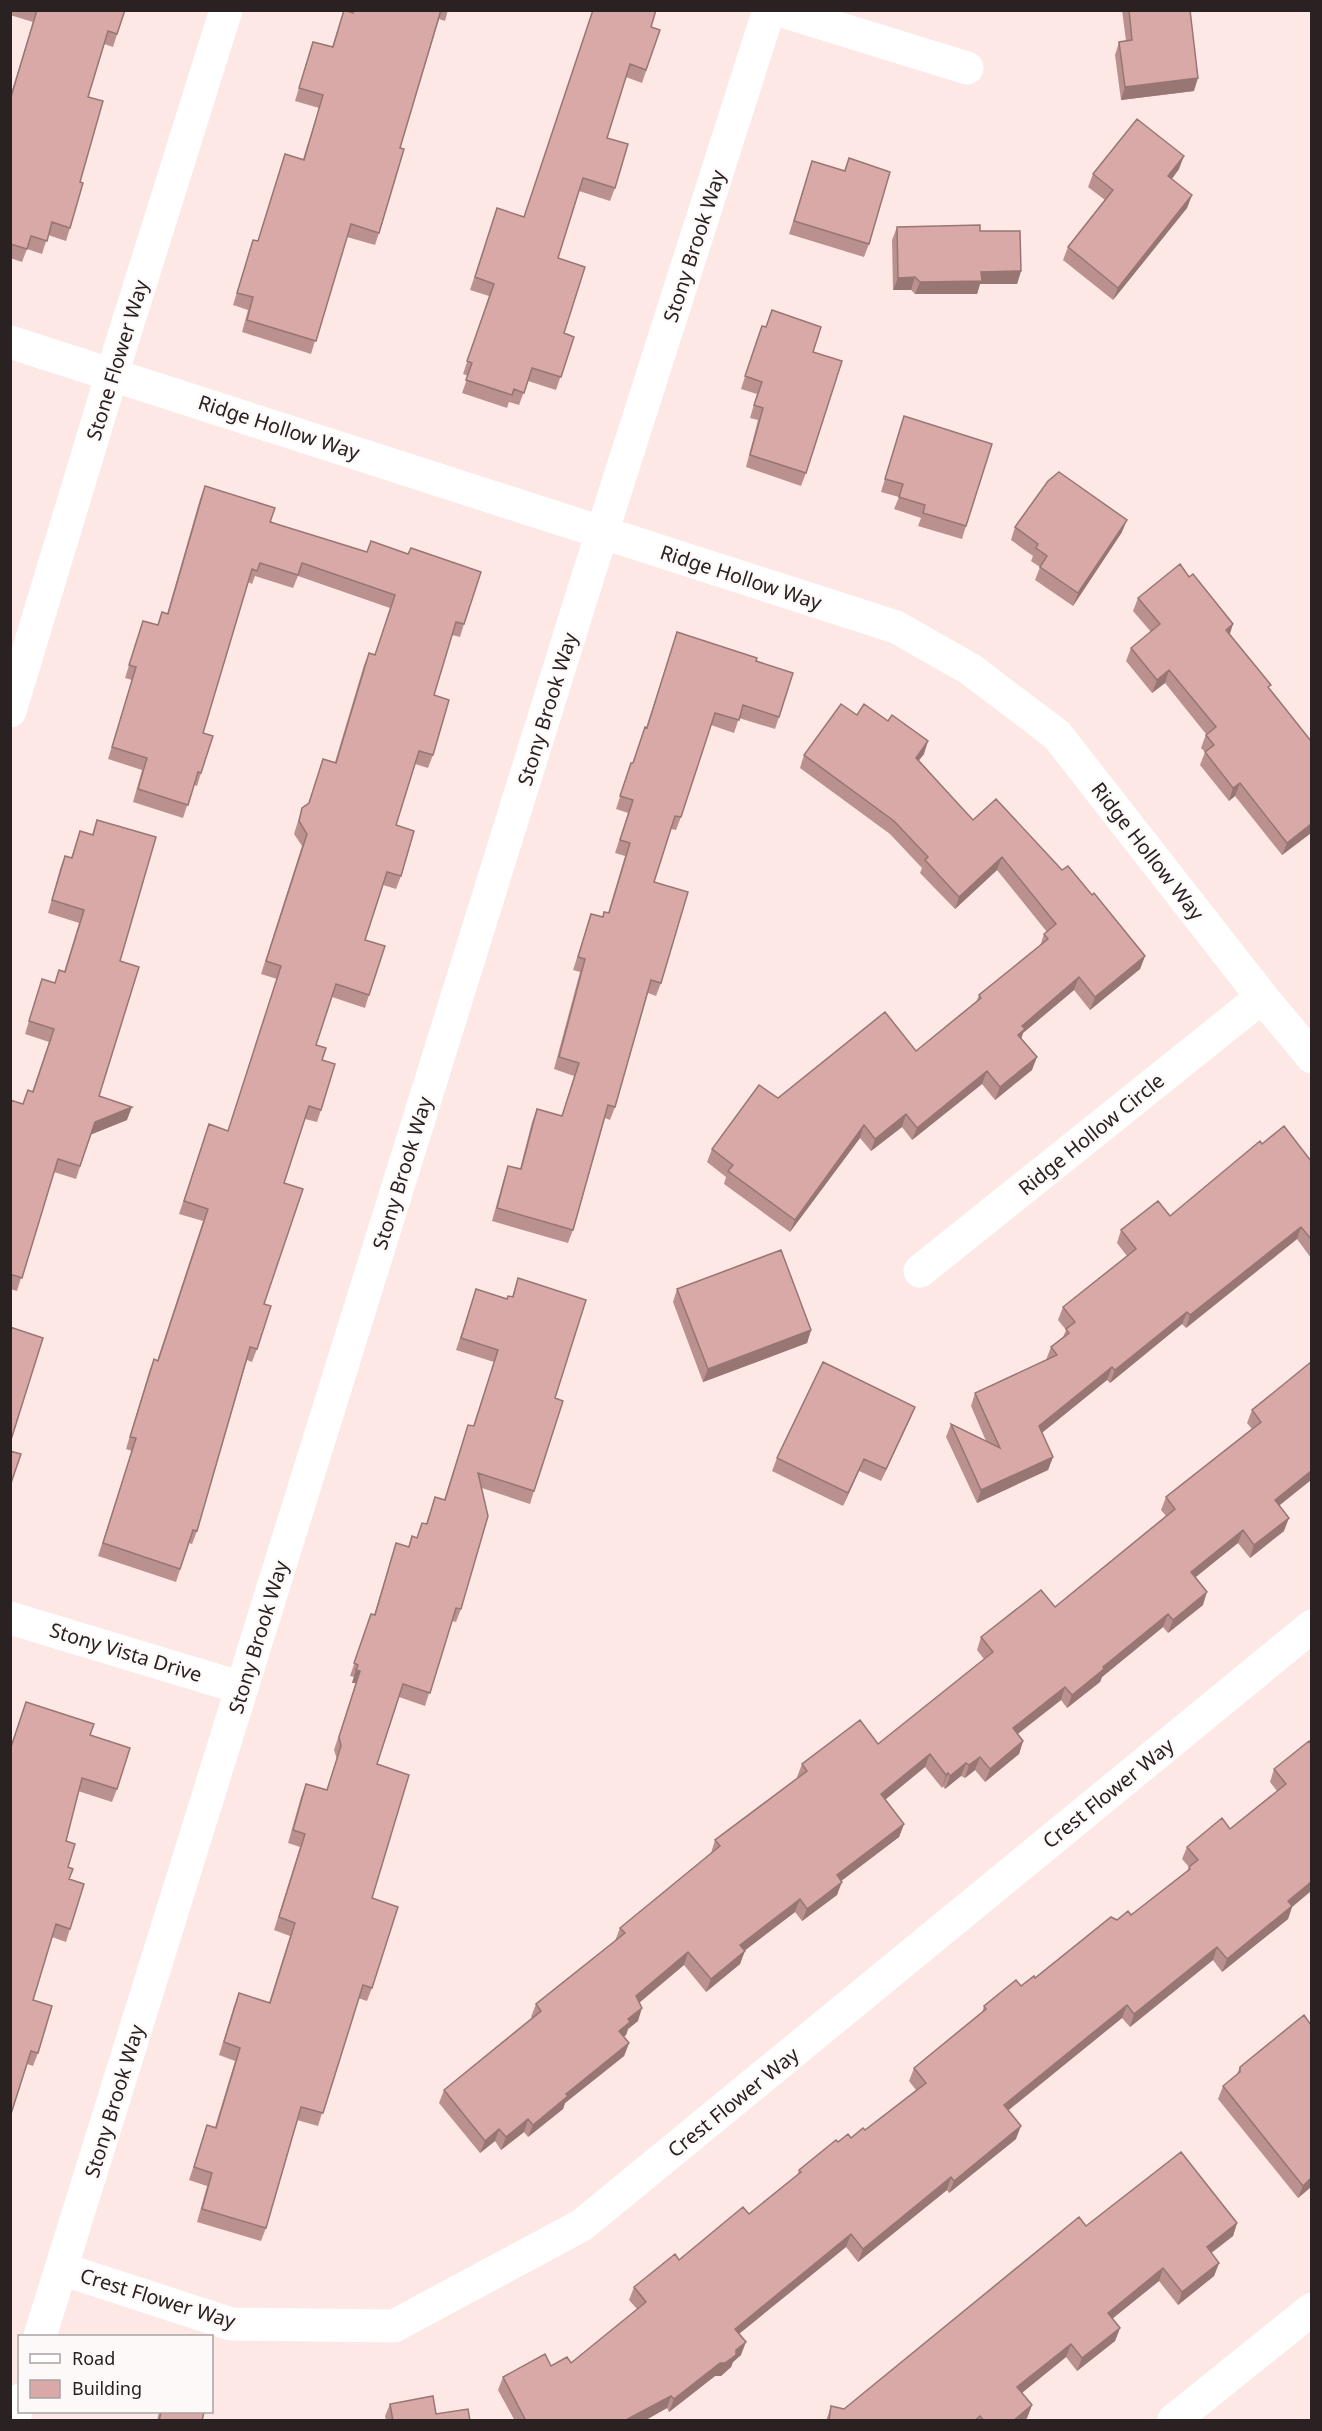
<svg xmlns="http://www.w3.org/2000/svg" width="1322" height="2431" font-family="'Noto Sans',sans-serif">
  <rect width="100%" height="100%" fill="#fde8e6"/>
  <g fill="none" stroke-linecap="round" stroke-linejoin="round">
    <path stroke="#fff" stroke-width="33" d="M779,10L967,68
      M10,342L896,627L970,669L1057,735L1262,997L1312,1057
      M10,711L112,374L226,10
      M920,1271L1262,997
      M10,1618L242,1688
      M62,2269L231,2324L394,2326L582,2225L1312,1626
      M40,2336L584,589L769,10
      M13,2420L20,2400
      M1174,2420L1312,2309"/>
  </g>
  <path fill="#ba918f" d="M12,10H125L113,47L104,44L88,97L80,182L70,228L66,241L48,235L42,254L27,249L22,262L10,258V97L33,22L10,15Z
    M344,10L352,13L353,10H448L445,21L439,19L400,148L379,233L375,245L347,237L311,354L242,332L248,310L233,305L253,240L258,241L285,154L303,159L319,108L295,101L313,42L332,47Z
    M1122,10H1190L1194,91L1121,100L1115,55L1119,42L1126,41Z
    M651,27L660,30L642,83L626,77L607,138L615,188L610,201L579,191L558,258L564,333L574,337L556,390L528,381L519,405L509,402L507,408L462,393L468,376L463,374L489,296L470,290L497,208L524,217Z
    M849,158L869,244L864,257L789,234L812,161L844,171Z
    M1179,169L1172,179L1192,195L1187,208L1113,300L1063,260L1068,247L1105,200L1088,187L1093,174Z
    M897,227L980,231L1021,271L1017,284H980L977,294H915L911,290H893L892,240Z
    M757,339L813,352L806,473L801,486L746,467L758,420L750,418L757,394L741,389Z
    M904,416L966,526L962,539L918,526L921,518L894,509L899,497L881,492Z
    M205,486L464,624L460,637L452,635L434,695L433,755L428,768L415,764L396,825L401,876L396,889L383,885L365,940L369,995L365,1008L332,997L316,1045L322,1060L321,1110L317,1122L305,1119L284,1183L257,1349L252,1362L247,1360L197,1531L192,1544L189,1543L176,1582L98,1556L132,1451L126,1449L149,1372L154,1359L157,1361L203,1221L179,1214L209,1124L228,1131L277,979L261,974L302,846L294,834L302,808L309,803L323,759L335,762L364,665L369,653L375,654L390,608L298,576L293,588L255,576L252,584L248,582L203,733L201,773L197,786L194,785L183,818L133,802L142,770L108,759L132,680L125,678L143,621L158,625L162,612L167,614L200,499Z
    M1015,527L1122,532L1073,606L1035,580L1040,567L1031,561L1033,556L1011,540Z
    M1138,598L1230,634L1269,688L1311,741V833L1282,855L1235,796L1229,801L1200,765L1205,752L1201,748L1206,734L1165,683L1152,693L1126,661L1131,648L1151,632L1133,611Z
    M677,632L756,661L779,717L775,729L739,718L734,733L711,725L681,817L676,830L671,829L654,882L661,983L656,996L648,993L615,1107L610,1120L605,1118L573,1230L568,1243L492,1221L504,1178L508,1166L520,1169L532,1122L537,1109L562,1116L574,1076L554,1069L580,972L573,970L591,914L603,917L604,912L608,913L625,856L615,853L628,813L616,809L631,763H633L645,727L646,728Z
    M857,715L924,754L919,760L973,820L1062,870L1092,895L1145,956L1140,969L1090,1010L1074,990L1023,1033L1021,1039L1032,1070L995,1100L982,1084L912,1140L902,1127L871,1151L860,1138L790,1232L724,1184L726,1177L707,1162L712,1149L778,1098L916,1051L976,1002L979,995L1040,946L1044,934L1047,932L997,870L955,909L920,873L922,868L890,834L800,768L804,755Z
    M97,820L120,961L99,1096L127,1120L91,1134L76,1179L54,1172L17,1291L10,1289V1100L23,1104L28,1090L32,1092L49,1042L25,1034L42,979L55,983L59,970L64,972L79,923L48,913L60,869L65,856L71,858L80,831L92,835Z
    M1262,1144L1311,1161V1258L1297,1239L1186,1328L1182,1324L1110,1383L1107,1380L1042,1433L1053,1457L1048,1470L977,1503L946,1437L951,1424L986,1441L971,1406L975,1393L1046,1360L1051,1347L1063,1337L1066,1330L1058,1320L1063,1307L1127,1256L1117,1243L1121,1230L1170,1216Z
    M518,1278L555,1398L534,1491L530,1504L482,1488L461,1609L456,1622L452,1621L425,1706L399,1697L377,1764L372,1898V1988L367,2001L358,1998L318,2126L297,2120L266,2228L261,2241L197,2222L207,2186L189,2180L207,2125L215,2127L235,2061L219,2055L234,2006L239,1993L269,2003L290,1936L274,1930L300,1847L288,1843L301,1797L306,1784L327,1790L337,1759L334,1750L356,1683H352L354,1677L350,1676L371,1614L374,1615L396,1543L408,1547L412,1536L417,1538L422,1523L426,1524L435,1497L444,1500L468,1425L473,1426L494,1362L456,1350L476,1289L507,1299L512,1297Z
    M677,1289L811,1330L807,1343L703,1382L673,1302Z
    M915,1407L910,1419L881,1481L859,1471L843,1506L772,1471L777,1458Z
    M1252,1410L1311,1480L1279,1505L1284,1531L1250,1558L1238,1543L1195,1577L1203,1605L1168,1633L1163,1627L1102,1677L1100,1682L1067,1708L1061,1700L1018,1734L1023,1741L1019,1754L985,1782L975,1770L965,1778L961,1776L945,1789L943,1786L942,1788L925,1767L885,1800L904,1824L899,1837L841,1881L837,1895L802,1921L795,1912L744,1951L740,1964L706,1992L684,1965L639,2002L638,2021L628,2029L626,2035L623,2037L629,2043L624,2056L565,2103L563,2109L528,2137L524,2132L501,2150L495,2141L480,2153L439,2103L444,2090L532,2018L531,2017L536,2004L615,1941L620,1928L711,1853L715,1840L798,1778L797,1777L802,1764L878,1744L984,1659L977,1650L981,1637L1055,1607L1166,1516L1161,1510L1166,1497L1252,1429L1247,1423Z
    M26,1702L90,1735L117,1789L112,1802L78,1791L66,1841L69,1879L70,1929L66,1942L52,1937L33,2000L38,2053L33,2066L27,2064L10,2117V1748Z
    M1311,1744V1891L1292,1907L1288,1919L1222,1972L1213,1960L1130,2027L1122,2018L1008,2110L1016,2139L949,2193L947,2190L858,2262L846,2247L739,2334L741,2355L733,2362L731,2367L721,2376H715L669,2412L667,2408L644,2421H515L498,2390L503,2377L551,2366L571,2363L637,2309L629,2300L634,2287L679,2260L749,2214L797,2176L799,2170L838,2142L851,2138L865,2130L916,2090L909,2081L914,2068L982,2013L984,2006L1035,1978L1117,1920L1131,1915L1187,1871L1189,1867L1182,1859L1187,1847L1230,1829L1277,1791L1270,1782L1274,1769Z
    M1240,2067L1311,2187L1298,2198L1218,2099L1223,2086L1237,2074Z
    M1237,2223L1233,2236L1211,2253L1219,2263L1214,2276L1178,2305L1159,2281L1112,2319L1120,2328L1115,2341L1077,2371L1066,2357L1022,2393L1032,2405L1027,2418L1024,2421H826L831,2406L844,2409L1086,2226Z
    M390,2404L436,2414L470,2421H386L385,2416Z
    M159,2412H204L202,2421H157Z"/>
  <path fill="#977674" d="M1198,78L1194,91L1121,100L1125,87Z
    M1184,156L1179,169L1164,189L1168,176Z
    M1192,195L1187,208L1113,300L1118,288Z
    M1021,271L1017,284H980L977,294H915L920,282L981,272Z
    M915,277L911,290H893L898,278Z
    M1127,520L1122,532L1073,606L1078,593Z
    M1233,624L1229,637L1226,630Z
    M1169,670L1165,683L1152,693L1157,680Z
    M928,741L924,754L911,770L916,758Z
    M1240,783L1235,796L1229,801L1233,788Z
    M1311,824V833L1282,855L1287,843Z
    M1002,857L997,870L955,909L959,897Z
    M1145,956L1140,969L1090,1010L1095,997Z
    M1079,977L1074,990L1023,1033L1020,1042L1013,1048L1022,1026Z
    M1037,1057L1032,1070L995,1100L1000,1087Z
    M987,1071L982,1084L912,1140L917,1128Z
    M132,1107L127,1120L90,1135L95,1122Z
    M906,1114L902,1127L871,1151L875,1139Z
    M864,1125L860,1138L790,1232L795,1220Z
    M1301,1227L1297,1239L1186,1328L1190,1315Z
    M1187,1312L1182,1324L1110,1383L1115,1370Z
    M811,1330L807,1343L703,1382L708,1369Z
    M1112,1367L1107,1380L1034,1439L1039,1426Z
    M915,1407L910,1419L881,1481L886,1469Z
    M1053,1457L1048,1470L977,1503L981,1490Z
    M864,1459L859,1471L843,1506L848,1493Z
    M1311,1471V1480L1270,1513L1275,1500Z
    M1289,1518L1284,1531L1250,1558L1254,1545Z
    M1243,1530L1238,1543L1186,1585L1191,1572Z
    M1207,1592L1203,1605L1168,1633L1173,1620Z
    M1168,1614L1163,1627L1102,1677L1100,1682L1067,1708L1072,1695L1103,1667Z
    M356,1670L360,1671L356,1683H352Z
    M1065,1687L1061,1700L1008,1741L1013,1728Z
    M1023,1741L1019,1754L985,1782L990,1769Z
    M930,1754L925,1767L876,1807L881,1794Z
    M980,1757L975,1770L965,1778L969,1765Z
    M966,1763L961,1776L945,1789L950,1776Z
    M948,1773L943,1786L942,1788L946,1775Z
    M904,1824L899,1837L832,1888L837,1875Z
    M842,1882L837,1895L802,1921L807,1909Z
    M1311,1882V1891L1292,1907L1288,1919L1222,1972L1227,1959L1288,1901Z
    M800,1899L795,1912L735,1958L740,1945Z
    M1217,1947L1213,1960L1130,2027L1134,2014Z
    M745,1951L740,1964L706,1992L711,1979Z
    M688,1952L684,1965L632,2009L636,1996Z
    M1127,2005L1122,2018L999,2118L1004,2105Z
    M642,2008L638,2021L628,2029L626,2035L614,2044L619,2031L628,2019Z
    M629,2043L624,2056L565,2103L563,2109L528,2137L533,2125L566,2094Z
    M528,2119L524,2132L501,2150L506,2137Z
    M1021,2126L1016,2139L949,2193L954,2181Z
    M499,2129L495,2141L480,2153L485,2141Z
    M951,2177L947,2190L858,2262L863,2249Z
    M1311,2178V2187L1298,2198L1303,2186Z
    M1237,2223L1233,2236L1202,2260L1207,2247Z
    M851,2234L846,2247L730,2341L735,2329Z
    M1219,2263L1214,2276L1178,2305L1182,2292Z
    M1163,2268L1159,2281L1103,2326L1108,2313Z
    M1120,2328L1115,2341L1077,2371L1082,2358Z
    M746,2342L741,2355L733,2362L731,2367L721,2376H715L669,2412L674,2399Z
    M1071,2344L1066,2357L1013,2400L1017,2387Z
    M671,2396L667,2408L644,2421H624Z
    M1032,2405L1027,2418L1024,2421H1013Z"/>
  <path fill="#d8a9a6" stroke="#977674" stroke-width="1.5" d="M37,10H125L117,34L108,31L88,97L103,101L80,182L83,183L70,228L52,222L47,241L31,236L27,249L10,244V100Z
    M344,10L353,13V10H441L400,148L404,149L379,233L351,224L316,341L247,320L253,297L237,293L253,240L258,241L285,154L304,160L323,95L299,88L313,42L333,47Z
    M593,10H656L651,27L660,30L646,70L630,64L607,138L628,144L615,188L583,178L558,258L585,267L564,333L574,337L561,377L532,368L524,393L514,389L512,395L466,380L472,363L467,361L494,284L475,277L497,208L524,217Z
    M1129,10H1190L1198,78L1125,87L1119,42L1132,40Z
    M1137,119L1184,156L1168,176L1192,195L1118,288L1068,247L1113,190L1093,174Z
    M849,158L890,172L869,244L794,221L812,161L845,171Z
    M980,225V231H1020L1021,271L981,272L982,281L920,282L915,277L898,278L897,227Z
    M772,310L821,327L813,352L842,361L806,473L750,455L763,408L754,405L762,382L745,376L762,326L766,327Z
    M904,416L992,444L966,526L923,513L925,505L899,497L903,484L885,479Z
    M1059,472L1127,520L1078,593L1040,567L1047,556L1036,548L1038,544L1015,527L1048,481Z
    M205,486L275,508L270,522L367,552L371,541L408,554L411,548L481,572L464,624L456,622L434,695L449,700L433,755L419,751L396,825L414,831L401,876L387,872L365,940L385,946L369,995L336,984L316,1045L326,1048L322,1060L335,1064L321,1110L309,1106L284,1183L303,1189L264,1304L271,1306L257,1349L250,1347L197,1531L193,1530L180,1569L103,1543L136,1438L130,1437L154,1359L158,1361L208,1209L184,1201L209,1124L228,1131L281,966L266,961L307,834L299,821L302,808L309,803L323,759L336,763L369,653L375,655L395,595L302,563L298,575L260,563L257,571L252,569L203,733L213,736L201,773L198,772L188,805L138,789L147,758L112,747L136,667L129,665L143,621L158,625L162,612L168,614Z
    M1180,564L1189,577L1193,574L1233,624L1226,630L1271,685L1268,687L1311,741V824L1287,843L1240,783L1233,788L1205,752L1214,745L1206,735L1216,727L1169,670L1157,680L1131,648L1160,624L1138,598Z
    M677,632L757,658L756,661L793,673L779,717L743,705L739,720L715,713L681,817L675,816L654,882L688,892L661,983L651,980L615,1107L608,1105L573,1230L497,1208L508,1166L521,1169L537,1109L562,1116L579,1063L559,1057L585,959L578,957L591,914L603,917L604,912L609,913L630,843L620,840L633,800L620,796L631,763H633L645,727L647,728Z
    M841,704L857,715L864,704L888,721L892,715L928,741L916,758L973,820L996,799L1062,870L1068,866L1092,895L1094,893L1145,956L1095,997L1079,977L1022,1026L1025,1029L1018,1035L1037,1057L1000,1087L987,1071L917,1128L906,1114L875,1139L864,1125L795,1220L728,1171L733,1165L712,1149L759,1085L778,1098L885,1012L916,1051L981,998L979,995L1048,939L1044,934L1056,924L1002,857L959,897L925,860L928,857L894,821L804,755Z
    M97,820L156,837L120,961L139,967L99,1096L132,1107L95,1122L80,1166L58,1159L22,1278L10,1274V1100L23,1104L28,1090L33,1092L54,1029L29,1021L42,979L55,983L59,970L65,972L84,910L52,900L65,856L72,858L80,831L93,835Z
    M1284,1126L1311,1161V1239L1301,1227L1190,1315L1187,1312L1115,1370L1112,1367L1039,1426L1053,1457L981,1490L951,1424L1000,1448L975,1393L1057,1355L1051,1347L1069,1333L1066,1329L1075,1322L1063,1307L1136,1249L1121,1230L1158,1201L1170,1216L1260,1141L1262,1144Z
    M781,1250L811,1330L708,1369L677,1289Z
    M518,1278L586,1300L555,1398L563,1401L534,1491L478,1473L488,1516L461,1609L456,1608L430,1693L403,1684L377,1764L409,1775L372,1898L398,1907L372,1988L363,1985L323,2113L301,2107L266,2228L202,2209L212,2173L194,2167L207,2125L216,2128L240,2048L224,2042L239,1993L270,2003L295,1923L279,1917L305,1834L293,1830L306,1784L327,1790L341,1746L339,1737L360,1671L356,1670L358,1665L354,1663L371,1614L375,1615L396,1543L409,1547L412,1536L417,1538L422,1523L427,1524L435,1497L445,1500L468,1425L474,1426L498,1350L461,1338L476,1289L507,1299L508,1296L513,1297Z
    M10,1327L43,1338L10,1443Z
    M823,1362L915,1407L886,1469L864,1459L848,1493L777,1458Z
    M1311,1362V1471L1275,1500L1289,1518L1254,1545L1243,1530L1191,1572L1207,1592L1173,1620L1168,1614L1103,1667L1104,1669L1072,1695L1065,1687L1013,1728L1023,1741L990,1769L980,1757L969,1765L966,1763L950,1776L948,1773L946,1775L930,1754L881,1794L904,1824L837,1875L842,1882L807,1909L800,1899L740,1945L745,1951L711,1979L688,1952L636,1996L642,2008L628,2019L630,2022L619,2031L629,2043L566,2094L568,2096L533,2125L528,2119L506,2137L499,2129L485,2141L444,2090L541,2011L536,2004L625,1933L620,1928L720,1846L715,1840L807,1771L802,1764L860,1720L878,1744L993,1652L981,1637L1041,1590L1055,1607L1175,1509L1166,1497L1261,1422L1252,1410Z
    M10,1451L21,1454L10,1486Z
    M26,1702L94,1724L90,1735L130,1748L117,1789L82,1778L66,1841L75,1844L68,1867L73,1869L69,1879L84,1884L70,1929L56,1924L33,2000L52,2006L38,2053L31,2051L10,2117V1750Z
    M1309,1741L1311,1744V1882L1288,1901L1292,1906L1227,1959L1217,1947L1134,2014L1127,2005L1004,2105L1021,2126L954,2181L951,2177L863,2249L851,2234L735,2329L746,2342L736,2350V2355L725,2363H720L674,2399L671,2396L624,2421H526L503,2377L545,2354L551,2366L567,2357L571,2363L646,2302L634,2287L675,2254L679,2260L743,2207L749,2214L801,2172L799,2170L836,2140L838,2142L848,2134L851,2138L863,2128L865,2130L926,2083L914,2068L986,2009L984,2006L1016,1980L1021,1986L1034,1976L1035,1978L1111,1917L1117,1920L1128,1911L1131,1915L1190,1869L1189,1867L1198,1860L1187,1847L1222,1818L1230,1829L1286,1784L1274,1769Z
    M1304,2015L1311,2025V2178L1303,2186L1223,2086L1240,2072V2067Z
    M1181,2152L1237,2223L1207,2247L1219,2263L1182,2292L1163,2268L1108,2313L1120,2328L1082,2358L1071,2344L1017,2387L1032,2405L1013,2421H984L980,2416L974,2421H829L831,2406L844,2409L1079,2217L1086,2226Z
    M433,2396L436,2414L468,2409L470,2421H393L390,2404Z
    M161,2412H204L202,2421H159Z"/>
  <g text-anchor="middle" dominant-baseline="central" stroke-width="4.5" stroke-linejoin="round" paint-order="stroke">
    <g font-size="20" fill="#2a2222" stroke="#fef9f9">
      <text transform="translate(694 246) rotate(-72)">Stony Brook Way</text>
      <text transform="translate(117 360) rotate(-73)">Stone Flower Way</text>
      <text transform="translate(279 427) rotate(18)">Ridge Hollow Way</text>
      <text transform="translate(741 577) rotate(18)">Ridge Hollow Way</text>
      <text transform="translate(547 709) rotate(-73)">Stony Brook Way</text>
      <text transform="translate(1148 851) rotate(52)">Ridge Hollow Way</text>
      <text transform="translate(1091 1134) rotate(-39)">Ridge Hollow Circle</text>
      <text transform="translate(402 1173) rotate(-73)">Stony Brook Way</text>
      <text transform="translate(258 1637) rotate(-73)">Stony Brook Way</text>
      <text transform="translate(126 1652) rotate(17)">Stony Vista Drive</text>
      <text transform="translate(1108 1793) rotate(-39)">Crest Flower Way</text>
      <text transform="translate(114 2101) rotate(-73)">Stony Brook Way</text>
      <text transform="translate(733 2102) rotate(-39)">Crest Flower Way</text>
      <text transform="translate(158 2298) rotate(17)">Crest Flower Way</text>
    </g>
  </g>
  <rect width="1322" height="2431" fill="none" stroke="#2a2222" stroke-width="24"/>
  <rect x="18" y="2335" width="195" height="78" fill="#fef9f9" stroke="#a9a3a3" stroke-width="1.5"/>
  <rect x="30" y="2354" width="30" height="9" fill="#ffffff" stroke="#a9a3a3" stroke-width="1.5"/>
  <text x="72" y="2365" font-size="18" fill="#2a2222">Road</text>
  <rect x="30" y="2380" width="30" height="18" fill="#d8a9a6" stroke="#a9a3a3" stroke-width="1.5"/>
  <text x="72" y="2395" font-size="18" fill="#2a2222">Building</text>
</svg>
